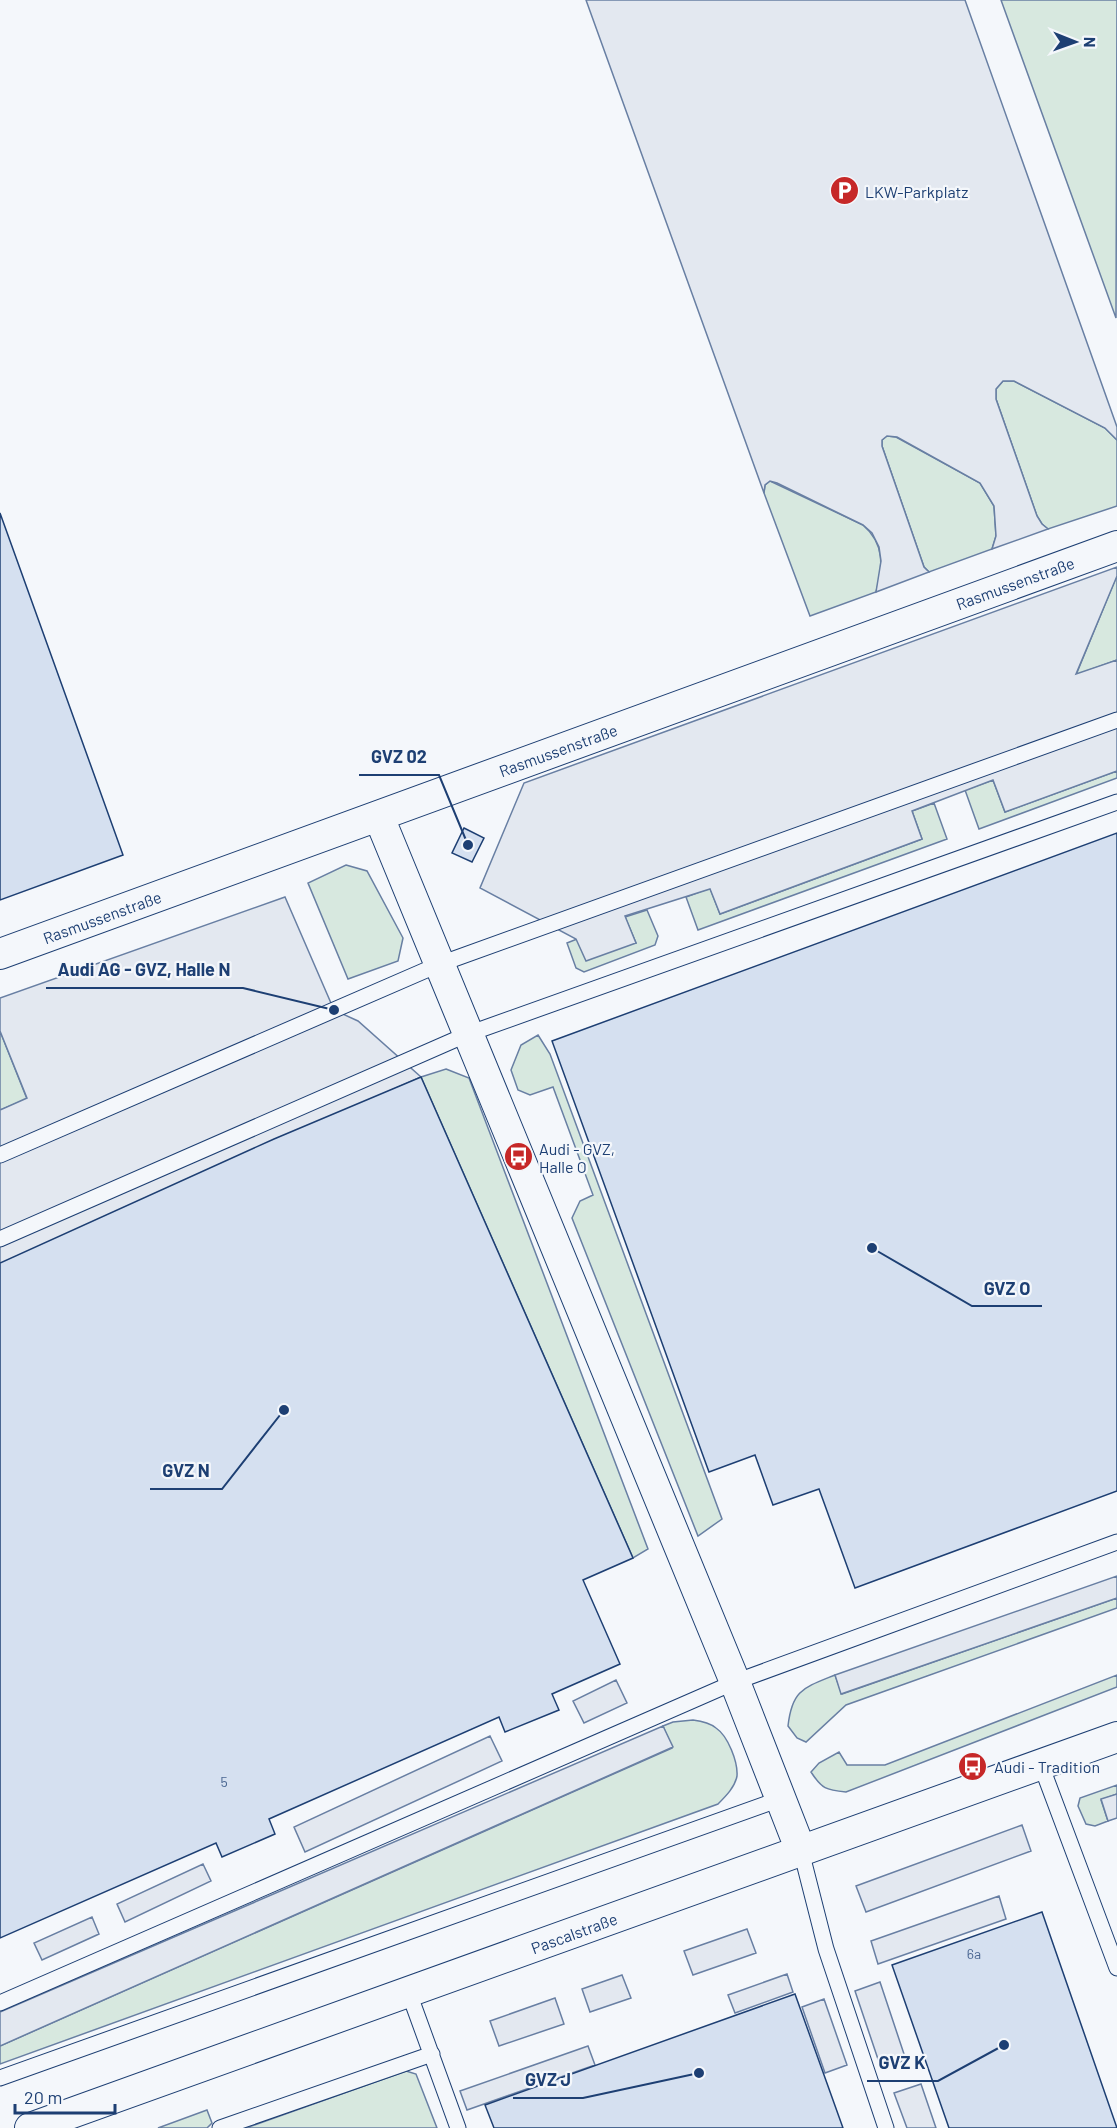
<svg xmlns="http://www.w3.org/2000/svg" width="1117" height="2128" font-family="Barlow,sans-serif">
  <rect width="100%" height="100%" fill="#f4f7fb"/>
  <path fill="#d7e8df" stroke="#687fa3" stroke-width="1.5" d="M1001,0H1117L1116,318Z
    M1003,381H1014L1105,428L1117,440V506L1048,529L1042,524L1037,516L996,399V389Z
    M887,436L896,437L980,483L994,506L996,536L992,549L929,572L924,567L882,446V440Z
    M770,481L863,525C885,544 883,567 876,592L810,616L764,493L765,485Z
    M1117,575V660L1076,675Z
    M1117,771V778L979,829L965,790L993,780L1005,812Z
    M934,803L947,839L698,930L686,897L710,888L720,914L922,839L912,811Z
    M346,865L367,871L403,938L398,961L348,979L308,883Z
    M647,910L658,936L655,945L584,972L576,968L567,943L577,939L636,943L625,917Z
    M0,1031L27,1099L0,1110Z
    M538,1035L550,1054L722,1519L698,1536L572,1218L580,1201L593,1195L553,1087L530,1095L518,1090L511,1070L521,1045Z
    M446,1069L469,1078L648,1549L633,1558L421,1077Z
    M1117,1598V1608L846,1705L806,1742L797,1738L788,1726C792,1690 803,1688 835,1675L842,1694Z
    M1117,1675V1687L846,1792C826,1790 822,1789 811,1772L819,1763L839,1752L847,1765H885Z
    M693,1720C701,1721 710,1723 716,1728C728,1736 738,1762 737,1776C735,1787 726,1796 718,1804L0,2064V2046L672,1748L663,1726L673,1722Z
    M1117,1785V1794L1101,1800L1108,1821L1095,1826L1086,1824L1078,1806L1080,1798Z
    M406,2071L416,2074L437,2128H246Z
    M207,2110L212,2123L207,2128H158Z"/>
  <path fill="#e3e8f0" stroke="#687fa3" stroke-width="1.5" d="M586,0H965L1117,427V440L1105,428L1014,381H1003L996,389V399L1037,516L1042,524L1048,529L992,549L996,536L994,506L980,483L897,437L887,436L882,440V446L924,567L929,572L876,592L881,561L879,547L872,533L863,525L777,483L770,481L765,485L764,493Z
    M1117,567V576L1076,674L1117,660V771L1005,812L993,780L912,811L922,839L720,914L710,889L625,916L636,943L586,961L576,939L480,888L524,783Z
    M285,897L334,1010L358,1021L421,1077L0,1264V1110L27,1098L0,1031V998Z
    M1117,1576V1598L841,1694L835,1675Z
    M616,1680L627,1703L584,1723L573,1701Z
    M663,1726L673,1747L0,2046V2012Z
    M490,1736L502,1761L305,1852L294,1827Z
    M1117,1794V1818L1108,1821L1101,1799Z
    M1022,1825L1031,1851L866,1912L856,1886Z
    M203,1864L211,1881L125,1922L117,1904Z
    M999,1896L1006,1919L878,1964L871,1941Z
    M92,1917L99,1934L42,1960L34,1943Z
    M747,1929L756,1953L693,1975L684,1951Z
    M787,1974L793,1992L735,2013L728,1995Z
    M622,1975L631,1998L590,2012L582,1989Z
    M880,1982L906,2060L881,2068L855,1991Z
    M555,1998L564,2024L499,2046L490,2021Z
    M824,1999L847,2065L825,2073L802,2007Z
    M588,2046L595,2065L467,2110L460,2091Z
    M921,2084L936,2128H907L894,2093Z"/>
  <path fill="#d5e0f0" stroke="#1d3f73" stroke-width="1.5" d="M0,513L123,855L0,900Z
    M464,828L484,838L472,862L452,853Z
    M1117,833V1491L855,1588L819,1489L773,1505L755,1455L709,1472L552,1041Z
    M421,1077L633,1558L583,1580L620,1664L552,1694L559,1710L505,1732L499,1717L269,1819L275,1834L222,1857L216,1843L0,1938V1263L274,1139Z
    M1042,1912L1117,2128H949L892,1965Z
    M795,1994L843,2128H494L485,2105Z"/>
  <g fill="none" stroke-linecap="round" stroke-linejoin="round">
    <defs>
      <path id="service" d="M0,1155L440,964L1117,720
        M0,1239L468,1034L1117,802
        M1041,1765L1117,1968
        M801,1851L826,1949L886,2128
        M409,1993L458,2128
        M0,2003L735,1682L1117,1542
        M0,2078L780,1799
        M220,2128L432,2054"/>
      <path id="minor" d="M379,817L735,1682L801,1851
        M0,954L1117,546
        M30,2128L1117,1737"/>
    </defs>
    <use href="#service" stroke="#1d3f73" stroke-width="17"/>
    <use href="#minor" stroke="#1d3f73" stroke-width="32"/>
    <use href="#service" stroke="#f4f7fb" stroke-width="15"/>
    <use href="#minor" stroke="#f4f7fb" stroke-width="30"/>
  </g>
  <defs>
    <symbol id="parking-disc" viewBox="-11 -11 22 22"><circle r="9.5" fill="#c62828" stroke="#f4f7fb"/><path d="M-3.5-5.5H1a3.5 3.5 0 0 1 0 7H-1V5.5H-3.5ZM-1-3.4V-.6H.8a1.4 1.4 0 0 0 0-2.8Z" fill="#fff"/></symbol>
    <symbol id="bus-disc" viewBox="-11 -11 22 22"><circle r="9.5" fill="#c62828" stroke="#f4f7fb"/><path d="M-5-6H5V4H4V6H2V4H-2V6H-4V4H-5ZM-3.5-4V0h7V-4ZM-3.5 1.2v1.5H-2V1.2ZM2 1.2v1.5H3.5V1.2Z" fill="#fff"/></symbol>
  </defs>
  <g fill-rule="evenodd">
    <use href="#parking-disc" x="828" y="174" width="33" height="33"/>
    <use href="#bus-disc" x="502" y="1140" width="33" height="33"/>
    <use href="#bus-disc" x="956" y="1750" width="33" height="33"/>
  </g>
  <g text-anchor="middle" dominant-baseline="central" stroke-width="4.5" stroke-linejoin="round" paint-order="stroke">
    <g font-size="14" fill="#4b6792">
      <text x="224" y="1781">5</text>
      <text x="974" y="1953">6a</text>
    </g>
    <g font-size="16" fill="#1d3f73" stroke="#f4f7fb" text-anchor="start">
      <text x="865" y="191">LKW-Parkplatz</text>
      <text x="539" y="1148">Audi - GVZ,<tspan x="539" dy="18">Halle O</tspan></text>
      <text x="994" y="1766">Audi - Tradition</text>
    </g>
    <g font-size="16" fill="#1d3f73" stroke="#f4f7fb">
      <text transform="translate(1015 583) rotate(-20)">Rasmussenstraße</text>
      <text transform="translate(558 750) rotate(-20)">Rasmussenstraße</text>
      <text transform="translate(102 917) rotate(-20)">Rasmussenstraße</text>
      <text transform="translate(574 1933) rotate(-20)">Pascalstraße</text>
    </g>
  </g>
  <path fill="none" stroke="#1d3f73" stroke-width="2" d="M468 845L439 775H359M334 1010L243 988H46M872 1248L972 1306H1042M284 1410L222 1489H150M1004 2045L938 2081H867M699 2073L583 2098H513"/>
  <g fill="#1d3f73" stroke="#f4f7fb" stroke-width="2">
    <circle cx="468" cy="845" r="6"/>
    <circle cx="334" cy="1010" r="6"/>
    <circle cx="872" cy="1248" r="6"/>
    <circle cx="284" cy="1410" r="6"/>
    <circle cx="1004" cy="2045" r="6"/>
    <circle cx="699" cy="2073" r="6"/>
  </g>
  <g font-size="18" text-anchor="middle" font-weight="bold" fill="#1d3f73" stroke="#f4f7fb" stroke-width="4.5" stroke-linejoin="round" paint-order="stroke">
    <text x="399" y="763">GVZ 02</text>
    <text x="144" y="976">Audi AG - GVZ, Halle N</text>
    <text x="1007" y="1295">GVZ O</text>
    <text x="186" y="1477">GVZ N</text>
    <text x="902" y="2069">GVZ K</text>
    <text x="548" y="2086">GVZ J</text>
  </g>
  <g transform="translate(1075 42) rotate(91)" stroke="#f4f7fb" stroke-width="4.5" paint-order="stroke">
  <path d="M0-4.5L10 22L0 15L-10 22Z" fill="#1d3f73"/>
  <text y="-9" font-size="16" font-weight="bold" text-anchor="middle" fill="#1d3f73">N</text>
  </g>
  <path d="M15 2104v9h100v-9" fill="none" stroke="#1d3f73" stroke-width="3"/>
  <text x="24" y="2104" font-size="18" fill="#1d3f73" stroke="#f4f7fb" stroke-width="4.5" paint-order="stroke">20 m</text>
</svg>
